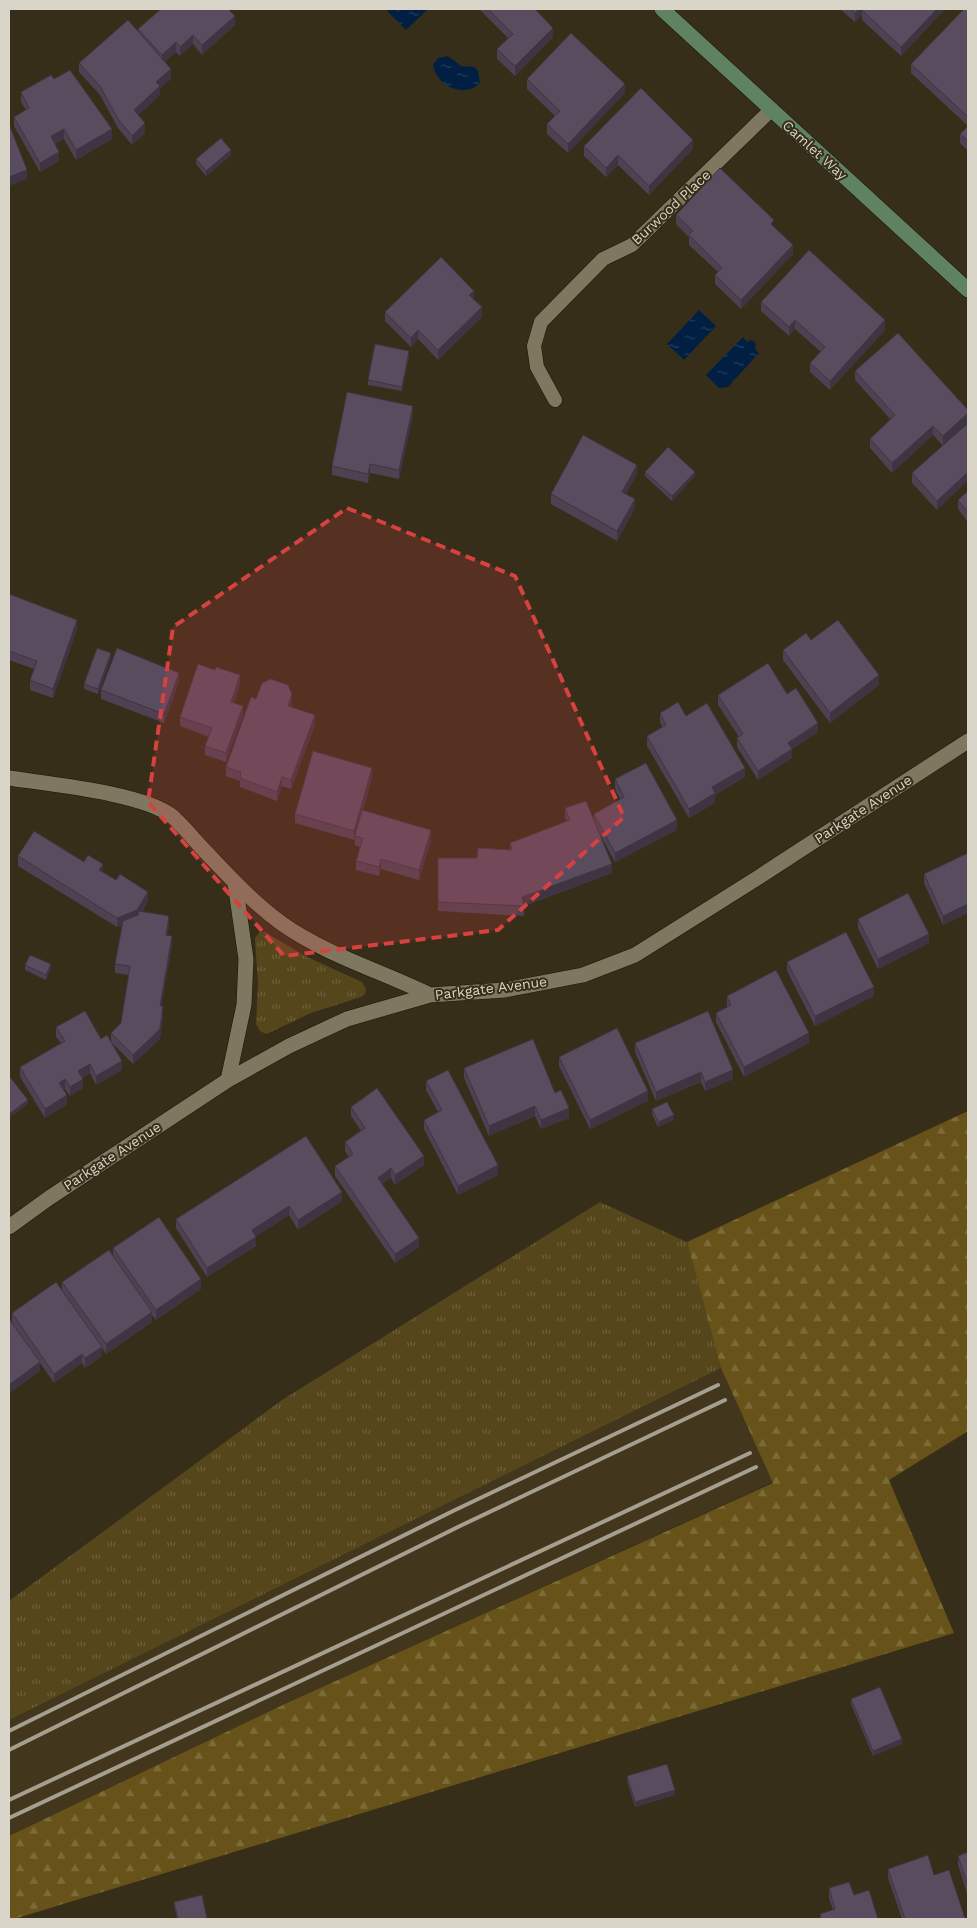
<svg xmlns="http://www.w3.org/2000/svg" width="977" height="1928" font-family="'Work Sans',sans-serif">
  <defs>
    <pattern id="grass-tufts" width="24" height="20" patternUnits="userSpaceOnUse" patternTransform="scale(1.25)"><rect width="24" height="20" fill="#56461b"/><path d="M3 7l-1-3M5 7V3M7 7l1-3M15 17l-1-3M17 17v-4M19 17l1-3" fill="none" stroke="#6e603b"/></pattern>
    <pattern id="forest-firs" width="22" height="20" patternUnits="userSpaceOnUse" patternTransform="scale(1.25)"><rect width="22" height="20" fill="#675319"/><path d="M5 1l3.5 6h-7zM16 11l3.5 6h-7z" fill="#7c6b39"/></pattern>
    <pattern id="water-ripples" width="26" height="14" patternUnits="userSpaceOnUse" patternTransform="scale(1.25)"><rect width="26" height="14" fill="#001f43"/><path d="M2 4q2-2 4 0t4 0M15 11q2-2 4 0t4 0" fill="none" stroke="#253f5d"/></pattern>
  </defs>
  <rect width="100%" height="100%" fill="#362e19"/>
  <path fill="#42371c" d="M721,1368L773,1482L287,1703L9,1836V1720Z"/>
  <path fill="url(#grass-tufts)" d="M260,932H265L305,956L362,982L366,989L365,994L361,997L311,1013L273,1031L266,1034L260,1031L256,1024L258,985L255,938Z
    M600,1202L687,1242L721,1368L9,1720V1601L282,1400Z"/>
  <path fill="url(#forest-firs)" d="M968,1111V1431L889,1480L954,1633L14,1919H9V1836L287,1703L773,1483L721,1368L687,1242Z"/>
  <path fill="url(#water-ripples)" d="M390,9H395L398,12L401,9H428L406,30L387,11Z
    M448,56L461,66L474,67L478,71L480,83C464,99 436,86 433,65L438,58Z
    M699,310L716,326L684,360L667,344Z
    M743,337L747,342L751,340L756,343L755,349L759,353L728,387L719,388L706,375Z"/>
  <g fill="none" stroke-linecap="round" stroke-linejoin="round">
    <defs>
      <path id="lane" d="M555,400L537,367L534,346L541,322L603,259L632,245L771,110"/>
      <path id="street" d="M9,778C47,784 145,793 173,817C183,826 192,837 201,847C226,873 251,901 281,923C326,955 381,971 430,995
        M228,1080L244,1005L246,959L235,883
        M9,1227L49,1198L228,1080L289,1046L347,1019L430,995L505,990L583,975L635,955L759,877L968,741"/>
      <path id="secondary" d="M662,9L968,290"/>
    </defs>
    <use href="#lane" stroke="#1d1603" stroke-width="15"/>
    <use href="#street" stroke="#1d1603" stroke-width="16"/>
    <use href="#secondary" stroke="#1d1603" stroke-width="16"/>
    <use href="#lane" stroke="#807760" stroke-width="14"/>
    <use href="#street" stroke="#807760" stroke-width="15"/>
    <use href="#secondary" stroke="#5f8263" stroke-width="15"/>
    <path stroke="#a59f90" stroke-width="4" d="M9,1731L453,1511L718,1385
      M9,1750L462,1525L725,1400
      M9,1800L750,1453
      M9,1818L756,1467"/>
  </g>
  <path fill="#4d4152" d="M159,9H228L235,25L202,55L193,44L180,56L176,52L165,62L171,79L160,88V95L138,115L145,133L132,145L118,128L100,95L79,72V63L138,31V29L160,10Z
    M479,9H535L553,37L515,76L497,59V49L508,38Z
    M840,9H945L901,56L862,20V15L855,22Z
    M968,9V151L960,143V134L968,126L911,73V64Z
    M54,79L112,139L76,160L64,139L55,144L59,161L40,172L14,126V117L26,110L21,102V92Z
    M527,79L625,93L568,153L547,134V124L555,116L527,89Z
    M584,146L693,149L649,195L618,165L606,177L584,156Z
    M231,155L206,176L196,164V159Z
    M676,215L774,227L793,254L741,309L715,284V275L718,272L689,245V237L676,224Z
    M474,299L482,317L438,360L418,339L411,347L385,321V312Z
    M761,302L885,330L830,390L810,372V363L821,352L795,329L789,336L761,311Z
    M409,356L402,391L368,385V380Z
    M855,371L968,410L937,510L912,483V473L943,446L933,435L892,473L870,448V439L891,420L855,380Z
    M413,415L399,479L370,473L368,483L332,475V466Z
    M645,472L695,476L672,501L645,476Z
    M637,474L626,494L635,508L617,541L551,504V494Z
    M968,491V522L958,509V500Z
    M9,594L77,629L53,698L30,690V680L34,669L9,660Z
    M811,640L879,685L830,723L783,660V650Z
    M111,658L98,694L84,689V684Z
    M179,682L164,723L101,699V690Z
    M240,685L234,703L243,715L226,762L205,755V746L209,737L180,726V717Z
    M787,694L818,732L792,749V758L758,780L737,747V738L739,737L718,705V695Z
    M256,699L292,704L291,707L315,725L291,789L282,786L277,801L240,787V781L226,776V767Z
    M660,713L686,716L745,777L715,795V803L689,818L647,746V736L662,727L660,722Z
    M372,778L363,810L431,840L419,880L381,869L379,876L356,870V861L360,847L355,845V837L354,840L295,823V814Z
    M615,779L677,830L615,862L598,831L612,873L524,906V916L438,911V858H477L510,850V843L567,821L565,818V808L594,820V814L620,799L615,789Z
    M968,853V913L943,925L924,883V874Z
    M18,856L84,862L103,872L148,901L142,912L169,926L167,935L172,945L161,1006L163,1016L160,1039L133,1064L111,1042V1033L121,1023L129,975L115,973V964L122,925L117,927L18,866Z
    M858,919L929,943L878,969L858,928Z
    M787,962L874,996L815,1026L787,971Z
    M25,965L51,969L46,980L25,970Z
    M727,996L809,1043L744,1077L716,1022V1013L727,1007Z
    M56,1027L101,1039L122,1070L96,1085L90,1073L82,1078L83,1088L70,1096L65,1089H64L67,1104L45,1118L20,1077V1067L61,1043L56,1037Z
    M635,1043L733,1079L705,1091L701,1082L656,1101L635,1052Z
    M559,1057L648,1101L590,1129L559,1066Z
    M464,1068L555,1093L569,1118L541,1129L535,1116L489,1136L464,1078Z
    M426,1081L498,1175L458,1195L424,1129V1120L438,1112L426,1090Z
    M351,1107L424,1165L395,1185L391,1178L382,1184L419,1247L395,1263L335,1176V1166L349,1157L345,1151V1142L361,1131L351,1116Z
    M652,1109L674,1120L658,1127L652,1114Z
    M306,1136L342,1201L298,1230L289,1215L256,1236V1246L207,1277L176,1228V1219Z
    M113,1248L201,1289L156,1320L152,1315V1322L106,1354L102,1348V1356L85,1368L82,1363L54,1383L40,1363V1371L12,1323V1313L62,1291V1282L113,1256Z
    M851,1699L902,1744L873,1756L851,1704Z
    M627,1776L675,1795L635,1807L627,1781Z
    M968,1852V1896L958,1865V1856Z
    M888,1869L934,1875L965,1919H902L888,1878Z
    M829,1888L854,1895L878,1919H820V1914L833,1910L829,1898Z
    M174,1902L207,1919H177L174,1906Z"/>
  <path fill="#3f3542" d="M859,9H868L862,10V15L855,22V13Z
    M937,9H945L901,56V47Z
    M235,16V25L202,55V45Z
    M553,28V37L515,76V66Z
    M193,35V44L180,56V47Z
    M176,42V52L162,65V55Z
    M171,69V79L160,88V95L134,119V110L156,82Z
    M625,84V93L568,153V144Z
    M145,123V133L132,145V136Z
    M64,129V139L51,146V136Z
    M112,129V139L76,160V150Z
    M693,140V149L649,195V186Z
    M231,150V155L206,176V171Z
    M59,152V161L40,172V163Z
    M618,155V165L606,177V168Z
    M27,170V179L9,186V177Z
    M793,245V254L741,309V300Z
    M474,291V300L469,295Z
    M482,307V317L438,360V350Z
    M795,320V329L789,336V327Z
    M885,320V330L830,390V381Z
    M418,330V339L411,347V338Z
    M409,351V356L402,391V387Z
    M413,406V415L399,479V470Z
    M968,413V423L943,446V436Z
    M933,426V435L892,473V463Z
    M370,464V473L368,483V474Z
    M637,465V474L622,501V492Z
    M695,472V476L672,501V496Z
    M968,472V481L937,510V501Z
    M635,499V508L617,541V531Z
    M77,620V629L53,698V689Z
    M111,653V658L98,694V689Z
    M179,673V682L164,723V714Z
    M240,675V685L231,711V702Z
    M879,675V685L830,723V713Z
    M292,694V704L288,715V706Z
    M243,706V715L226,762V753Z
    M315,715V725L291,789V780Z
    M818,723V732L788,752V743Z
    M792,749V758L758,780V771Z
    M372,768V778L354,840V831Z
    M745,768V777L715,795V803L689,818V809L712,787Z
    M282,777V786L277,801V792Z
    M677,820V830L615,862V853Z
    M431,830V840L419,880V870Z
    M381,859V869L379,876V867Z
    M103,864V873L99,870Z
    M612,864V873L522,906V897Z
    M148,892V901L137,920L117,927V918Z
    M968,904V913L943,925V916Z
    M169,916V926L166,944V935Z
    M929,934V943L878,969V959Z
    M172,936V945L160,1015V1006Z
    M51,964V969L46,980V975Z
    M874,987V996L815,1026V1016Z
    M163,1006V1016L160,1039L133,1064V1055Z
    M809,1033V1043L744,1077V1067Z
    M122,1061V1070L96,1085V1076Z
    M90,1064V1073L78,1080V1071Z
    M733,1070V1079L705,1091V1082Z
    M701,1072V1082L656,1101V1092Z
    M65,1079V1089L59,1092V1083Z
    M83,1079V1088L70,1096V1087Z
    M648,1091V1101L590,1129V1120Z
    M67,1095V1104L45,1118V1109Z
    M28,1100V1104L9,1118V1114Z
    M535,1106V1116L489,1136V1126Z
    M569,1108V1118L541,1129V1120Z
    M674,1115V1120L658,1127V1122Z
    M424,1156V1165L395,1185V1175Z
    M498,1165V1175L458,1195V1186Z
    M391,1168V1178L378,1187V1178Z
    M342,1192V1201L298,1230V1220Z
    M289,1206V1215L252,1239V1230Z
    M256,1237V1246L207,1277V1268Z
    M419,1238V1247L395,1263V1254Z
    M201,1279V1289L156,1320V1310Z
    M152,1312V1322L106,1354V1344Z
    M102,1347V1356L85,1368V1358Z
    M82,1354V1363L54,1383V1374Z
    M40,1362V1371L9,1394V1385Z
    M902,1739V1744L873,1756V1751Z
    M675,1790V1795L635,1807V1802Z"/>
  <path fill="#5a4c5f" stroke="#3f3542" d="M161,9H228L235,16L202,45L193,35L180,47L176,42L162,55L138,29Z
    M488,9H535L553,28L515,66L497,49L513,34Z
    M850,9H859L855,13Z
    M864,9H937L901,47L862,10Z
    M964,9H968V117L911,64Z
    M128,20L171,69L156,82L160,86L134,110L145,123L132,136L118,119L100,86L79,63Z
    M571,33L625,84L568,144L547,124L560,111L527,79Z
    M70,70L112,129L76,150L64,129L51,136L59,152L40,163L14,117L29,108L21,92L51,75L54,79Z
    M641,88L693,140L649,186L618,155L606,168L584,146Z
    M9,124L27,170L9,177Z
    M968,126V141L960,134Z
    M221,138L231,150L206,171L196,159Z
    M720,168L774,220L771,224L793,245L741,300L715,275L722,268L689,235L693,231L676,215Z
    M809,250L885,320L830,381L810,363L825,347L795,320L789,327L761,302Z
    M441,257L474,291L469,295L482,307L438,350L418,330L411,338L385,312Z
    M898,333L968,410V413L943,436L933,426L892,463L870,439L895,415L855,371Z
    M375,344L409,351L402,387L368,380Z
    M347,392L413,406L399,470L370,464L368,474L332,466Z
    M968,423V472L937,501L912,473Z
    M583,435L637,465L622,492L635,499L617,531L551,494Z
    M668,447L695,472L672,496L645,472Z
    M968,491V512L958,500Z
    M9,594L77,620L53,689L30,680L37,661L9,651Z
    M838,620L879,675L830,713L783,650L806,633L811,640Z
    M97,648L111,653L98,689L84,684Z
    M117,648L179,673L164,714L101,690Z
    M768,663L787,694L796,688L818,723L788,743L792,749L758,771L737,738L743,734L718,695Z
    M198,664L215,670L216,667L240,675L231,702L243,706L226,753L205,746L212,728L180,717Z
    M271,679L288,685L292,694L288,706L315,715L291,780L282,777L277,792L240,778L241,772L226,767L251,697L256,699L262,683Z
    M678,702L686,716L707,703L745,768L712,787L715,793L689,809L647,736L666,725L660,713Z
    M313,751L372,768L354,831L295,814Z
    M646,763L677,820L615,853L594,814L624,797L615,779Z
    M586,801L612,864L522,897L524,906L438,902V858H477L478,848L512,850L510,843L570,820L565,808Z
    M362,810L431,830L419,870L381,859L379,867L356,861L363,838L355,836Z
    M34,831L84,862L88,855L103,864L99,870L116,880L120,874L148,892L137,910L117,918L18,856Z
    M968,853V904L943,916L924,874Z
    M908,893L929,934L878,959L858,919Z
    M139,911L169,916L166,935L172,936L160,1006H163L160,1029L133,1055L111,1033L121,1023L130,966L115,964L123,921L138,915Z
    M846,932L874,987L815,1016L787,962Z
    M30,955L51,964L46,975L25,965Z
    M776,970L809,1033L744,1067L716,1013L731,1005L727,996Z
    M85,1011L101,1039L107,1035L122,1061L96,1076L90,1064L78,1071L83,1079L70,1087L65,1079L59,1083L67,1095L45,1109L20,1067L65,1041L56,1027Z
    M708,1011L733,1070L705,1082L701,1072L656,1092L635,1043Z
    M617,1028L648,1091L590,1120L559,1057Z
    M533,1039L555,1093L561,1090L569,1108L541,1120L535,1106L489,1126L464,1068Z
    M448,1070L498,1165L458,1186L424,1120L442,1110L426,1081Z
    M10,1077L28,1100L9,1114V1078Z
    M377,1088L424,1156L395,1175L391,1168L378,1178L419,1238L395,1254L335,1166L353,1154L345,1142L365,1128L351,1107Z
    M667,1102L674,1115L658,1122L652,1109Z
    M306,1136L342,1192L298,1220L289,1206L252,1230L256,1237L207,1268L176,1219Z
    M159,1217L201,1279L156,1310L113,1248Z
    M109,1250L152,1312L106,1344L62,1282Z
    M56,1282L102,1347L85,1358L82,1354L54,1374L12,1313Z
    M9,1319L40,1362L9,1385Z
    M880,1687L902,1739L873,1751L851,1699Z
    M667,1764L675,1790L635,1802L627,1776Z
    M968,1852V1886L958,1856Z
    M928,1855L934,1875L949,1870L965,1918L960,1919H905L888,1869Z
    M849,1882L854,1895L869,1890L878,1919H822L820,1914L835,1909L829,1888Z
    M202,1895L207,1919H178L174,1902Z"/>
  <path fill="#d74240" fill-opacity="0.2" stroke="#d74240" stroke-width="4" stroke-dasharray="10 6" stroke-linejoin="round" d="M347,508L515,576L624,817L498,930L284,956L148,802L173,627Z"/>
  <g text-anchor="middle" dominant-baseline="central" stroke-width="4" stroke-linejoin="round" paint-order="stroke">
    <g font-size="14" fill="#dad5c9" stroke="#362e19">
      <text transform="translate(815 150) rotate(42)">Camlet Way</text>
      <text transform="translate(671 207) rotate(-43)">Burwood Place</text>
      <text transform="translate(863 809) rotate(-33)">Parkgate Avenue</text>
      <text transform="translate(491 988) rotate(-7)">Parkgate Avenue</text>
      <text transform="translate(112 1156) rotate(-33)">Parkgate Avenue</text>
    </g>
  </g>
  <rect width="977" height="1928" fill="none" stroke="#dad5c9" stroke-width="20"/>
</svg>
